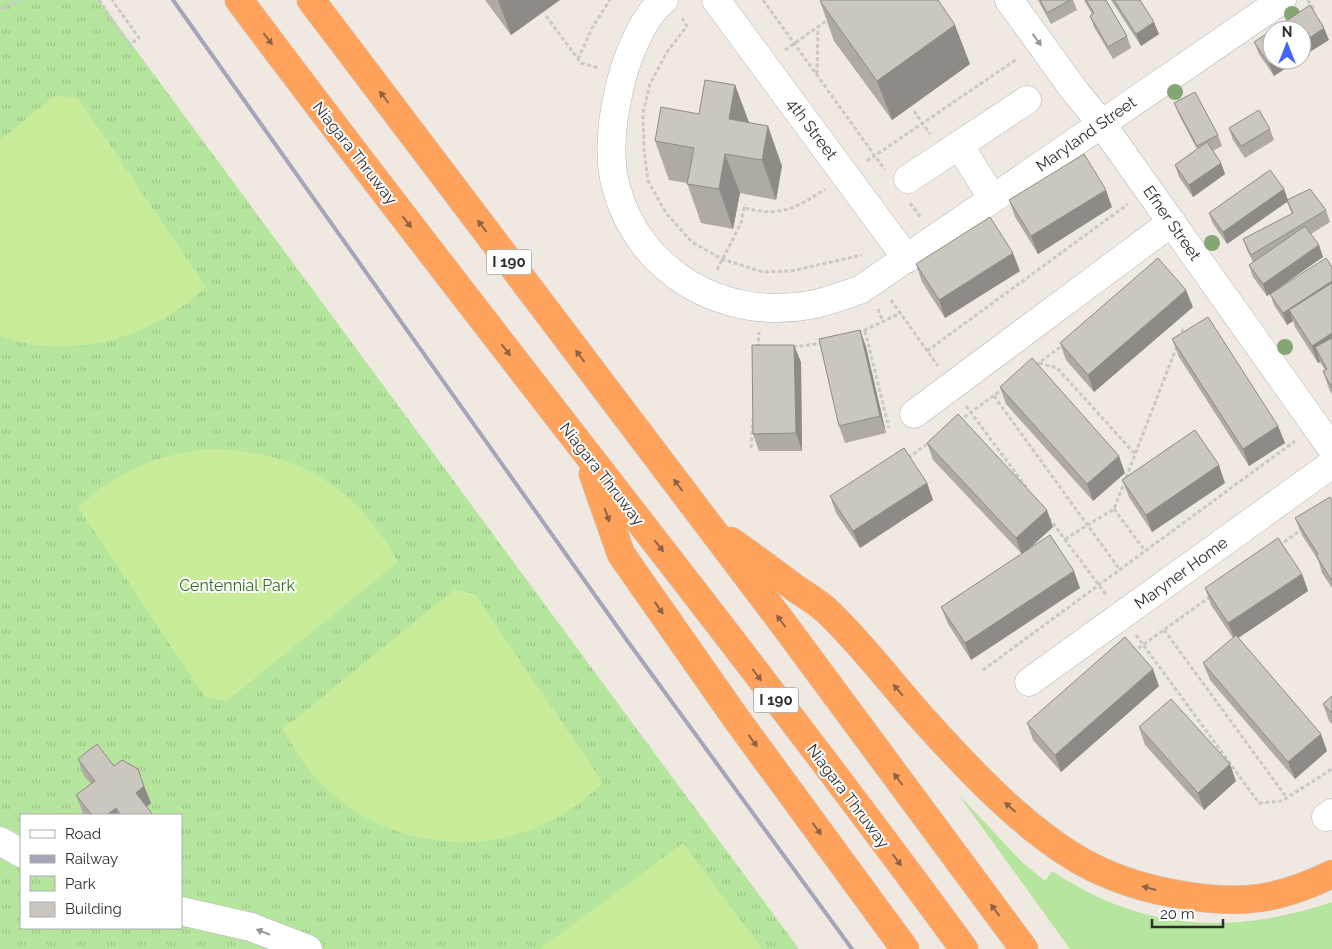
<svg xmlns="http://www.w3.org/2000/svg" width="1332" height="949" font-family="Raleway,sans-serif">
  <defs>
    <pattern id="park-tufts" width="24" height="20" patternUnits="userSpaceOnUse" patternTransform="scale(1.25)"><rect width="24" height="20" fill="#b6e59e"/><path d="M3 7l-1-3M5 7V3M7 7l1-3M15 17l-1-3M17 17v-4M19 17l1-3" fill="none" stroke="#9dc588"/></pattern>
  </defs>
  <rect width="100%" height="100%" fill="#efe9e1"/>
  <path fill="#b6e59e" d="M958,794L1023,863L1045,881L1052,871C1142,931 1231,936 1332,902V949H1070Z"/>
  <path fill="url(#park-tufts)" fill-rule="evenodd" d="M0,0H99L799,949H0ZM21,815H181V928H21Z"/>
  <path fill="#c9ec9a" d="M56,95L78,98L206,287C151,338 73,362 0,336V140Z
    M208,449C296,450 355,485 398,562L227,701L205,697L78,507C116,473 157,454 208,449Z
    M454,590L475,594L603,783C585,799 567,814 544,824C475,857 388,844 331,793C310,775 296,753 283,729Z
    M683,843L762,949H540Z"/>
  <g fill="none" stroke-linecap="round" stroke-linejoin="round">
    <defs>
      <path id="minor" d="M664,0C641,18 625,62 619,90C612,120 608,157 616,187C639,273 724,321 810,305C827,302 844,295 860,290L1282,0
        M716,0L907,259
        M1009,0L1074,90L1101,123L1332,449
        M959,145L993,199
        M908,179L1027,100
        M914,414L1172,222
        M1029,682L1332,464
        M1326,817L1332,813
        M0,841L21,853
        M181,911L251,927L308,949"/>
      <path id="highway" d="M239,0C477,319 729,628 964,949
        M311,0L782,622L1024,949
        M593,474L621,554L735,717L905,949
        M731,541C753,557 774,572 795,588C805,595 817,602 826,610C861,643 890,682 922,718C968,769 1030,836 1092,867C1120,881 1151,890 1182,895C1241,905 1279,900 1332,874"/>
    </defs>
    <use href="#minor" stroke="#b4b7c1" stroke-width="29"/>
    <use href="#highway" stroke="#c9c9c9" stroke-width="29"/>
    <path stroke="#c9c9c9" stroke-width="3" stroke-dasharray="4 2.5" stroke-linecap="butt" d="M99,0L129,45L139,38L112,0
      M763,0L885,170
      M1308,0L1314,9
      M0,9L20,0
      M546,16L581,63L599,68
      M682,18L687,26L667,52L650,84L643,113L644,150L648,181L666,213L692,242L722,259L763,272L791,271L862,255
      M785,50L829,19
      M578,59L592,28L610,0
      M817,74L818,28
      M914,111L930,134
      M867,161L1017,59
      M910,203L921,218
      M745,208C781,217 795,209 825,189
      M717,270L741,223L745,204
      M891,300L938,366
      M878,309L883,322
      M865,331L889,428
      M858,333L901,313
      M1180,338L1183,329
      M793,347L824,343
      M758,348L759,332
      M927,351L1128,204
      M1039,363L1057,368L1135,454
      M1036,365L1063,345
      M994,396L1120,570
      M966,406L1029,491
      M959,421L1004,388
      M751,448L753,416
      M908,458L930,442
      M1114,509L1145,551
      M1049,518L1107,596
      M1065,539L1114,509L1177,346
      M1279,546L1302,529
      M1164,630L1287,798
      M1136,635L1259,803L1282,801L1332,769
      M1133,652L1211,596
      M983,670L1295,441"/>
    <use href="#minor" stroke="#fff" stroke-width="28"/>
    <use href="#highway" stroke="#ffa35c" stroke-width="28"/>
    <path stroke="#a3a6b8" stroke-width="4" d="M173,0L626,639L852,949"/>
  </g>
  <g fill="#84a574">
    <circle cx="1292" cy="14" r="8"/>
    <circle cx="1175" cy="92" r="8"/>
    <circle cx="1212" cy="243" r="8"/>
    <circle cx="1285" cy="347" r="8"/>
  </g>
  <path fill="#afaba4" d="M485,0H560L511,35Z
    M1038,0H1073L1077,10L1051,24Z
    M1084,0H1106L1127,36L1131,48L1113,59L1094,27L1090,16L1092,14Z
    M1111,0H1140L1159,34L1141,46Z
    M820,1L970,64L892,120L834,41Z
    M1254,42L1272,60H1298L1274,76L1259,54Z
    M735,85L749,123L782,166L776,200L740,193L733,229L701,223L687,183L669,180L655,141L699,114Z
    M1174,103L1218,135L1222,146L1213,151L1221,163L1225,174L1193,197L1179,177L1175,165L1197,149L1179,115Z
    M1229,128L1270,129L1274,140L1245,158L1233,140Z
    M1284,189L1288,200L1326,210L1330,222L1311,234L1319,245L1323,257L1270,294L1332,267V394L1329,389L1323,371L1325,370L1320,362L1318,363L1295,327L1293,321L1287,325L1274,305L1270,294L1267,296L1253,277L1249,265L1253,262L1247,250L1243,239L1292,214L1287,202L1227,244L1213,224L1209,213Z
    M1009,200L1112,207L1038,254L1015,217Z
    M916,264L1020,271L945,318L922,282Z
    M1193,307L1094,392L1066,360L1060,343Z
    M860,330L866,347L886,433L845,443L839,426Z
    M1172,339L1278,426L1285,443L1249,466L1179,357Z
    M801,362L802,451H759L753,434Z
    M1000,387L1125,473L1093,501L1006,404Z
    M927,443L1053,527L1028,550L1080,588L971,660L948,624L941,607L1022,554L933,460Z
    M1122,480L1225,483L1152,532L1129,497Z
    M927,483L933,500L860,548L836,513L830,496Z
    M1332,501V588L1322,573L1318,560L1302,535L1295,518Z
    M1302,574L1308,591L1238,638L1327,751L1295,779L1210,680L1203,663L1233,638L1211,605L1205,588Z
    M1159,686L1061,772L1033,740L1027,723Z
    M1332,696V724L1329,721L1323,704Z
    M1139,727L1236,781L1204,810L1145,745Z
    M78,759L114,766L144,786L151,803L146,807L153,815H85L83,813L76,795L91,784L84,776Z"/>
  <path fill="#8e8b86" d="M498,0H560L511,35Z
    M1154,22L1159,34L1141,46L1136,34Z
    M955,25L970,64L892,120L877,81Z
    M1324,28L1329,40L1302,57V43Z
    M1276,60H1298L1274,76L1269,64Z
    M735,85L750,125L729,119Z
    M768,126L782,166L776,200L762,160Z
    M725,154L740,193L733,229L719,189Z
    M1221,163L1225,174L1193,197L1189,185Z
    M1284,189L1288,201L1227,244L1223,232Z
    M1106,190L1112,207L1038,254L1031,236Z
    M1319,245L1323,257L1267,296L1263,284Z
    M1013,253L1020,271L945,318L939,300Z
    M1332,281V295L1289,310L1293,321L1287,325L1283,313Z
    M1186,290L1193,307L1094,392L1088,375Z
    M860,330L866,347L886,433L880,416Z
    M1332,333V354L1315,347L1320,362L1318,363L1312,346Z
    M794,345L801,362L802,451L796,433Z
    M1278,426L1285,443L1249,466L1243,449Z
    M1119,456L1125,473L1093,501L1087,484Z
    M1219,465L1225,483L1152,532L1146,515Z
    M927,483L933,500L860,548L853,531Z
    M1047,510L1053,527L1022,555L1016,538Z
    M1074,571L1080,588L971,660L965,643Z
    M1302,574L1308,591L1235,640L1228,623Z
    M1153,669L1159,686L1061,772L1055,755Z
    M1321,734L1327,751L1295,779L1288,762Z
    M1230,764L1236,781L1204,810L1198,793Z
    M144,786L151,803L142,811L136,793Z
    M116,808L118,815H107Z"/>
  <path fill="#cbc7bf" stroke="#8e8b86" d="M822,0H938L955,25L877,81L820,1Z
    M1040,0H1070L1047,13Z
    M1086,0H1106L1127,36L1108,47L1090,16L1094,13Z
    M1114,0H1140L1154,22L1136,34Z
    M1310,5L1324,28L1302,43V30H1273Z
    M1272,30V60H1276L1269,64L1254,42Z
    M705,80L735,85L729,119L768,126L762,160L725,154L719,189L687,184L694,148L655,141L661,107L699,114Z
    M1195,92L1218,135L1197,146L1174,103Z
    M1259,110L1270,129L1241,146L1229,128Z
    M1207,142L1221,163L1189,185L1175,165Z
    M1084,154L1106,190L1031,236L1009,200Z
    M1270,170L1284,189L1223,232L1209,213Z
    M1310,189L1326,210L1251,255L1243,239L1293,213L1287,200Z
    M990,217L1013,253L939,300L916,264Z
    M1305,226L1319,245L1263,284L1249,265Z
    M1158,258L1186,290L1088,375L1060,343Z
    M1326,258L1332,267V281L1283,313L1270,294Z
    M1332,283V333L1312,346L1289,310Z
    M1208,317L1278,426L1243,449L1172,339Z
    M860,330L880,416L839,426L819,339Z
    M1332,338V388L1323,371L1327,369L1315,347Z
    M752,345H794L796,433L753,434Z
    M1032,358L1119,456L1087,484L1000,387Z
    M958,414L1047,510L1016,538L927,443Z
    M1195,430L1219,465L1146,515L1122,480Z
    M904,448L927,483L853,531L830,496Z
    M1330,497L1332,501V581L1316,555L1318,554L1295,518Z
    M1050,535L1074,571L965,643L941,607Z
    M1278,538L1302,574L1228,623L1205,588Z
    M1236,635L1321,734L1288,762L1203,663Z
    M1125,637L1153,669L1055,755L1027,723Z
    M1332,696V713L1323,704Z
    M1171,699L1230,764L1198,793L1139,727Z
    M97,744L114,766L122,760L138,769L144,786L136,793L153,815H121L116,808L107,815H92L76,795L95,781L78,759Z"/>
  <defs><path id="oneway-solid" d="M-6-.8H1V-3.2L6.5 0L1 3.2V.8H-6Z" transform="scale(1.25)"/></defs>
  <g fill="#8c6343">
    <use href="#oneway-solid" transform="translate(268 39) rotate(53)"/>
    <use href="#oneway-solid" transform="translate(384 97) rotate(-127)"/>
    <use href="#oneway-solid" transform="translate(407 222) rotate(52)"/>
    <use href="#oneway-solid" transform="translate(482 226) rotate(-127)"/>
    <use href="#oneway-solid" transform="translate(506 350) rotate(52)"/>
    <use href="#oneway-solid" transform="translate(580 356) rotate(-127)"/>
    <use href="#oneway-solid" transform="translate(678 485) rotate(-127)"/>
    <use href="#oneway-solid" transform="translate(607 515) rotate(70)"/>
    <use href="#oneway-solid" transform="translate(659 546) rotate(52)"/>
    <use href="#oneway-solid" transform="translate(659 608) rotate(55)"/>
    <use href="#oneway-solid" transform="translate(781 621) rotate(-127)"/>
    <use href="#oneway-solid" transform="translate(757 675) rotate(53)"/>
    <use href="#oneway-solid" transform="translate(898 690) rotate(-131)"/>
    <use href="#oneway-solid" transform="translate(753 741) rotate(54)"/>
    <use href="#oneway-solid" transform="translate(898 779) rotate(-127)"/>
    <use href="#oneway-solid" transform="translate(1010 807) rotate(-139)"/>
    <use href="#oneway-solid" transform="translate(817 829) rotate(54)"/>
    <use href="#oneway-solid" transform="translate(897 860) rotate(53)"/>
    <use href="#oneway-solid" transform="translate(1149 888) rotate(-165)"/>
    <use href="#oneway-solid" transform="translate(995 910) rotate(-127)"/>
  </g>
  <g fill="#969696">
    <use href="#oneway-solid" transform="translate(1037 40) rotate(54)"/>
    <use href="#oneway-solid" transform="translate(263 932) rotate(-159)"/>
  </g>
  <g text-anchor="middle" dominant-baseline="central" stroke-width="4" stroke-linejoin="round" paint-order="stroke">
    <g fill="#fff" stroke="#6d6d6d" stroke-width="1">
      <rect x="486.5" y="249.5" width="45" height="25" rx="4"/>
      <rect x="753.5" y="687.5" width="45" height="25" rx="4"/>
    </g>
    <g font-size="15" font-weight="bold" fill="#2e2e2e">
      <text x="509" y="262">I 190</text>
      <text x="776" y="700">I 190</text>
    </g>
    <g font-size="16" fill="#2e2e2e" stroke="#fff">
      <text transform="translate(812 129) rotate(53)">4th Street</text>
      <text transform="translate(1086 134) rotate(-35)">Maryland Street</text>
      <text transform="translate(355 153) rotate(52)">Niagara Thruway</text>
      <text transform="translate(1172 223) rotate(55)">Efner Street</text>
      <text transform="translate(602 474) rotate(52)">Niagara Thruway</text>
      <text transform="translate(1181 573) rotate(-36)">Maryner Home</text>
      <text transform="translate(848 796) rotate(53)">Niagara Thruway</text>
    </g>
    <g font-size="16" fill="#2c6e1b" stroke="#fff">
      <text x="237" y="585">Centennial Park</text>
    </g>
  </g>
  <rect x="20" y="814" width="162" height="115" fill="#ffffff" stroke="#ababab"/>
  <rect x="30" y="830" width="25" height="8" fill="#ffffff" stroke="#ababab"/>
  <text x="65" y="839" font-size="15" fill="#2e2e2e">Road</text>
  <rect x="30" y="855" width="25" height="8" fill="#a3a6b8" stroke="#ababab"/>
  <text x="65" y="864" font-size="15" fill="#2e2e2e">Railway</text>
  <rect x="30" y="876" width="25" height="15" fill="url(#park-tufts)" stroke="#ababab"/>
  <text x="65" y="889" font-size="15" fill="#2e2e2e">Park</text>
  <rect x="30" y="902" width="25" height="15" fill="#cbc7bf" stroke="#ababab"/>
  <text x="65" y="914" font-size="15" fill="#2e2e2e">Building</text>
  <g transform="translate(1287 45)"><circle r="24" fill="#ffffff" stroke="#ababab"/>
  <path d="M0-4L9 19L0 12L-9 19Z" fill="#4264fb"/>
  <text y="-8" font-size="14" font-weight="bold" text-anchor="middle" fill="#2e2e2e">N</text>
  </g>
  <path d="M1152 919v8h71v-8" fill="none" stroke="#2e2e2e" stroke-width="2.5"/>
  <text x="1160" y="919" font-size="15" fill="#2e2e2e" stroke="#ffffff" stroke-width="4" paint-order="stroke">20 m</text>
</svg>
